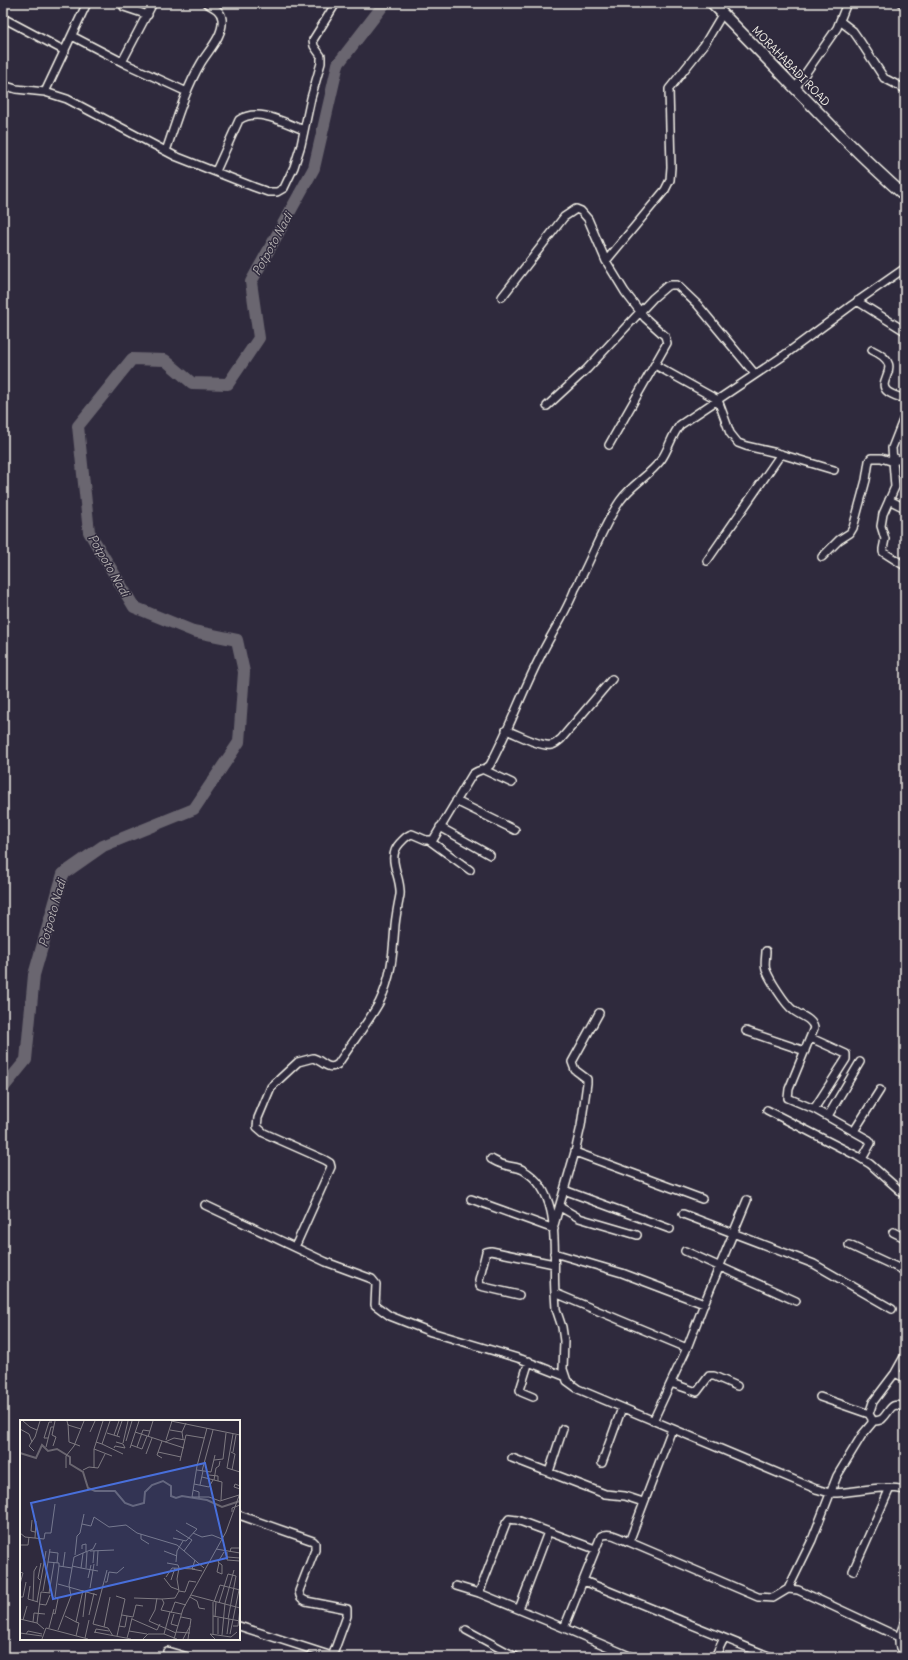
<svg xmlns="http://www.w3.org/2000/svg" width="908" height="1660" font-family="Delius,sans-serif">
  <rect width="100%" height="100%" fill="#2f2a3d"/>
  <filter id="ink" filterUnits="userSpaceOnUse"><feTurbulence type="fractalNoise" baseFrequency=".025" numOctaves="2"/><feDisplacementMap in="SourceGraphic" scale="8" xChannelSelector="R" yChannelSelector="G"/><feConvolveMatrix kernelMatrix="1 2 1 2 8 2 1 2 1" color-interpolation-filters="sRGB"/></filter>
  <g filter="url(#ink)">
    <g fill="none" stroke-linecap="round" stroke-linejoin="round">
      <path stroke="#6a6670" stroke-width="12" d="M3,1088L26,1060L34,975L63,874L103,846L194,809L239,742L244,672L237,640L193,631L134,607L89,532L78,426L132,359L165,360L192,383L228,384L259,338L251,282L314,168L338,64L385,3"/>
      <defs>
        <path id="street" d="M124,3V7L148,15
          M901,3L905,4
          M3,18L65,51
          M840,21L853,31L860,41L884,78L905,89
          M72,36L126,64L187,92
          M122,62L153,3
          M3,85L16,89L45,92L67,99L175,156L254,187L268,192H277L284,188L294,167L301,145L311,98L321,63V56L314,46L313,40L336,3
          M796,87L837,28L847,3
          M45,92L87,3
          M166,151C176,122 185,90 201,63C208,51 224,35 222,19C221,10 213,7 206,3
          M216,171L239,120C258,107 285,123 304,130
          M606,261L665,190L670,180L671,167L669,89L704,45L723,13
          M502,297L564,217L576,209L581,211L588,219L606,261L625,292L645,318L665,336L667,343L609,445
          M857,301L905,331
          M872,350C907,366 875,380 887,391C891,395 900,397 905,399
          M655,365L718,400L730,433L738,443L746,446L777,453L834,470
          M547,406L587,369L653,298L667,286L671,285H677L697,304L755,374
          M905,415L892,448L895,487L883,514L881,526L885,539L883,549V552L905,566
          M893,457L905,463
          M889,500L905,508
          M822,557L839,540L850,533L853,528L866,480L869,461L871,458H881L894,462
          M707,561L781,454
          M506,730C517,734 540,747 551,745C555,745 558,741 561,739L612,679
          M482,769L512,783
          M456,801L515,830
          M440,827L490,855
          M430,841L470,870
          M766,951C766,957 764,965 766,970C770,980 785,1004 793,1010C800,1016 812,1018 814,1028L789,1089L788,1098L814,1109L869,1140L871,1143L862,1159
          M746,1031L805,1051
          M811,1038L846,1054V1059L814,1109
          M767,1110L857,1156L870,1164L905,1195
          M828,1116L860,1062
          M854,1131L880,1090
          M575,1152L702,1199
          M491,1159C495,1161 500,1164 505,1165C511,1167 518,1167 523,1170C564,1193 552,1254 555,1293
          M564,1190L670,1229
          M471,1199L554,1229
          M205,1205L326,1262L372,1279L376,1284L375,1305L390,1316L431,1332L521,1359L564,1376
          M560,1207L579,1218L637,1235
          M683,1214L814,1264L892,1309
          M554,1225L575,1152L581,1126L587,1083V1079L575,1070L572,1062L599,1013
          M893,1232L905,1238
          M849,1245L905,1271
          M295,1247L331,1167L330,1163L325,1160L264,1133L257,1127L258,1118L271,1087L298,1062L313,1058C322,1060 328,1072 338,1064C351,1044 367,1024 379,1003C392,977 393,953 395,925C396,915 398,905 400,895C402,876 385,859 400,843C404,839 407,835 412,834L426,840H433L472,775C477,769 485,771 490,765C509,730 522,692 540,657C551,634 566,613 575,589C591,561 602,527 620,501C631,485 649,476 661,460C669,449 671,436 680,425L783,356L852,305L905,268
          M685,1251L796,1301
          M554,1253L622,1273L704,1304
          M519,1295L480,1286L479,1280L486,1252L491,1251L554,1264
          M687,1348L704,1304L747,1200
          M529,1361L520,1390L521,1392L533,1397
          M895,1373L905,1378
          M671,1383L697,1392L709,1376H714L737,1386
          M820,1397L869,1414
          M653,1421L687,1348L555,1293L556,1309L562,1327L564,1341L563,1369L567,1381L578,1389L816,1489C821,1490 827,1493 832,1493C856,1493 881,1484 905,1490
          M872,1421C875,1421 879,1421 882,1419C891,1411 890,1400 905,1408
          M672,1429L629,1542L758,1597L773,1598L788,1589L798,1590L899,1637L905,1621
          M512,1458L605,1494L625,1496L643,1502
          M602,1463L622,1408
          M549,1472L563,1429
          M239,1515L313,1541L315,1543V1550L299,1591C300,1597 300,1598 306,1601L347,1609V1616L332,1657
          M629,1542C621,1539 610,1531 601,1536L564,1628L632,1657
          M853,1571L890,1488
          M584,1581L771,1657
          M456,1586L479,1593L564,1628
          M788,1589L812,1540L837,1476L862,1435L872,1423V1419L869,1414L873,1402L895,1373L905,1355
          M479,1593L506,1523L509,1519L517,1520L595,1549
          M519,1609L548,1532
          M239,1626L332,1656
          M466,1630L516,1657
          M899,1637C899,1644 898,1649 905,1653
          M167,1651L188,1657
          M715,1657L724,1638"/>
        <path id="secondary" d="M712,3C777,67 837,136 905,196"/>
      </defs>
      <use href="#street" stroke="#f4f1e8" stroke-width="10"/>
      <use href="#secondary" stroke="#f4f1e8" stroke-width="13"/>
      <use href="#street" stroke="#2f2a3d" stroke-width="7"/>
      <use href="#secondary" stroke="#2f2a3d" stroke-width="10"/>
    </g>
  </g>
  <g text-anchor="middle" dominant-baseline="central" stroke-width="3" stroke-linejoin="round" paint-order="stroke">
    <g font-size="11" fill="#f4f1e8" stroke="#2f2a3d">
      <text transform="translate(791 66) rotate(46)">MORAHABADI ROAD</text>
    </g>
    <g font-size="12" font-style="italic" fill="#b6b2b2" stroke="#2f2a3d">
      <text transform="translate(272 244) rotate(-61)">Potpoto Nadi</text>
      <text transform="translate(109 565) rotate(60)">Potpoto Nadi</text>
      <text transform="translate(52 913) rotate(-74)">Potpoto Nadi</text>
    </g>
  </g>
  <g transform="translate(20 1420)">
    <rect width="220" height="220" fill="#2f2a3d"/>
    <path fill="none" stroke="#6a6670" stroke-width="2" d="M0,33L16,38L22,25L28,31L37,29L50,37V44L63,52L68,68L75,71H95L105,83L113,86L124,83L125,72L132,65L143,61L151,66V76L156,78L162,76L187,80L202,87L220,81"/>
    <path fill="none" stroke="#7e7a81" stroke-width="1" d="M3,1L10,7L17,10M47,1L48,5L61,9M83,1L74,29L92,36M151,1L220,15M48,4L49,22L60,26M187,8L177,46L172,77H189L200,81L219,75M0,9L9,14L12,22M150,10L162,12M70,12L75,1M115,12L164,28M87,13L100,17M213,14L207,48L220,52M94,15L99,1M97,16L102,1M128,17L133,1M28,18H24L29,2H32M163,19L162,12L166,3M146,20L152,1M220,20V35M106,21L112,1M142,21L137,35L142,38M76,22L82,24L90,1M145,22L154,18L165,20M103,23L108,1M82,24L103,34M111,25L122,29L127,16M33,26L36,17L32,15L35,1M26,27L31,7H34M117,27L123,10L130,11M94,28L95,26L105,28L103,24L96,22M110,28L119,1M74,29V48M14,31L9,26L15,17L20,1M138,32L161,37M211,32L215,34L212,50M213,32L216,15M126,34L132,18M194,40L203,39L206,13M160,41L166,15L184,18M46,48V36L54,26L64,1M63,50L69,47L78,48L85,34M177,50L191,52L195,35M182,51L193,10M189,55L198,56V61M182,57L202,62L201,80M194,60L196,48L199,46L200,41M174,64L189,67L193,60M180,65L183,51M220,66L215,64L214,67L220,69M173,70L179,72V78M212,92V88L220,85M12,100L11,111L15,112M62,104L71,106L74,97L89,107L106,105L117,113L157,125L184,148M156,110L172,120L164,131M0,113L5,117L24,119L25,113H31L35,84M173,113L182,117L192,115L202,119M121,114V119L129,124M15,118L16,101M153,118L166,121L177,109L166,103M0,125H8L9,117M62,129V125L66,124V132M196,129L220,133M70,131L94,130M144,131L157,136M30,132L38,133L37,143M207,132V137L220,138M210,132L211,128H220M63,133L73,129L76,123M55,135L57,116L60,113L64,94M207,137V140L220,141M175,140L172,149L182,151M28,142L30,129M156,142L157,131L163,121M73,143L74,131M147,143L158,145L159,148M199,143L197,152L202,154V145L198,142L204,132M77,146L78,131M43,147L45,132M61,148L78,151M66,148L67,132M159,148L157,159L159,171L165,172L169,161L176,162M87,150L73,204L88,208L93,216M0,152L3,153L0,164M146,157L152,148L175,149M68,158L71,145M144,158L151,167L159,170M20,160L18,158L21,143M151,160L155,148M85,162H87L89,152L97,153L104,147M38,164L77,175M10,166L8,179L18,182M70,168L74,144M23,171L28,142L39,143V146M29,173L34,143M171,175L220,188M96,176L105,179L97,216M0,177H3L6,162M170,177L177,181L179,188L185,189M114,178L142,179L144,183L141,190L161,194M142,179L155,178L159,171M13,181L14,151L17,146M17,182L26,131M193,182V196L220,201M194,182L200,165L220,170M199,183L208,154L216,156L208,199M19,184L26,185L30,175M33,193L35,194L38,179L35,177L39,146L52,148M151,193L155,182L166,185M154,194L151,204L158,206M69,195L74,173M102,195L113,197L116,185L123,186M45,196L56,202L63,170M63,197L66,171M161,197L171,199L168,219M195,197L196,182M0,199L17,203L24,209M112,199L137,210L140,204M3,200L7,186M129,201L156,213M129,201L135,190L137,178M13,202L14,193L25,194M17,203L21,172L30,173M99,206L105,207L107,196M213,206H218L220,188M84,207L90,177M29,208L34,189M38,210L51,176L49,165L54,137L63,133L61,148L52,146M109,211L112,198M74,212L111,219M156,212L170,213M0,213L22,216M75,213L76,209L89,211M6,214L8,211L22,214M144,214L150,192M193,214V196M198,214V198M207,214L209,199M210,214L220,165M202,215L205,183L214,150M56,216L59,203L56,202M65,218L69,200M107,218L109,211L127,214M22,219L26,208L68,219M123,219L128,214H144L157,219M154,219L163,189L206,112L220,73M163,219L170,206M195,219L190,214L211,217L217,212"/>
    <path fill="#486fdb" fill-opacity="0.15" stroke="#486fdb" stroke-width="2" d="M185,43L207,138L33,179L11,83Z"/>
    <rect width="220" height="220" fill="none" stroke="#f4f1e8" stroke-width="2"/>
  </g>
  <rect width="908" height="1660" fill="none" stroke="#2f2a3d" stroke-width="16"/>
  <rect x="8" y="8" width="892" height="1644" fill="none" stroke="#f4f1e8" stroke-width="1.5" filter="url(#ink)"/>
</svg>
